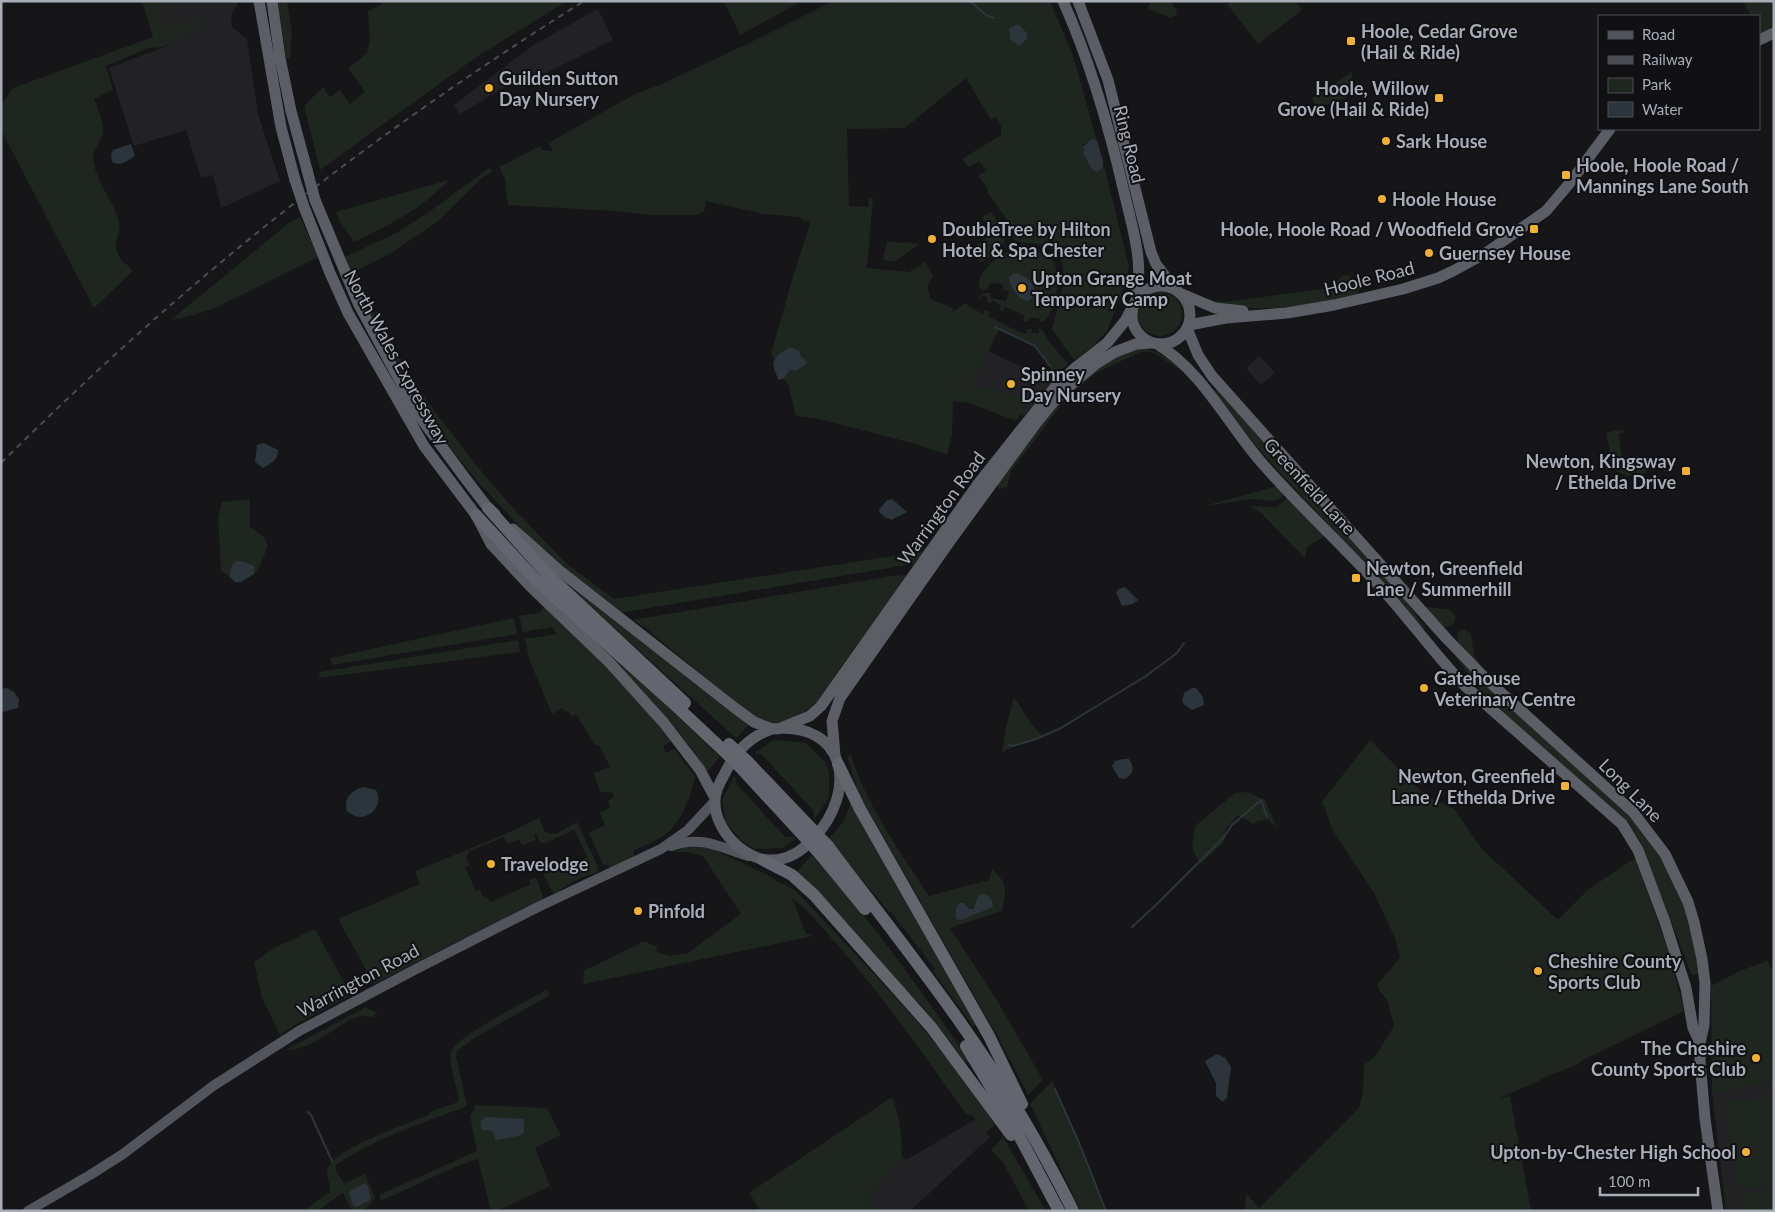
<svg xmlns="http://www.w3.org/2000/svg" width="1775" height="1212" font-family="Lato,sans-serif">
  <rect width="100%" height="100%" fill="#161618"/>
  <path fill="#222225" d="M155,1H239L231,16L232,27L247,39L258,114L280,181L221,208L213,175L201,178L186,130L134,146L109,68L167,46Z
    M598,9L613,40L524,84L505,87L460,114L454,105L535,44Z
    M988,351L1053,382L1024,416L969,390Z
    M1259,356L1275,373L1261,385L1246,368Z
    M1774,1081V1211H1726L1712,1093Z
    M976,1119L990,1137L910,1211H880L867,1200L902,1158L908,1159Z"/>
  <path fill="#1e261f" d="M142,1H157L165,28L203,16L206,24L163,47L148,48L106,66L113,90L94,99C98,110 106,125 102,136C100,143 93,149 93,157C94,180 113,199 119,221C122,232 112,243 118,254C121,262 128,264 133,271L94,308L1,130V105L13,88L153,37Z
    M278,1H287L292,32L290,58L286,59Z
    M382,1H567L475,58L320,170L304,106L323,87L330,97L340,90L350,104L365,92L348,68L367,53L370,41L368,11L382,4Z
    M724,1H802L740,35Z
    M833,1H890L893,4L897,1H1050L1073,55L1097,141L1090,140L1083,145L1091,168L1102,169L1103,161L1129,267L1124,287L1107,331L1092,347L1074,360L1052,329C1057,309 1075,262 1052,249C1040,242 1024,245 1014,240L1010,224L988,193L987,187L978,176L986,171L979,161L968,167L962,159L1001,135V126L996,117L991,120L966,78L905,128L847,129L849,206L868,207L869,198H873L867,268L909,272L925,262L933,275L927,287L931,299L952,308L953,312L965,303L982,314L985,310L990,312L988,316L1019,332L1026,334L1027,329H1032V333H1039V328L1043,330L1046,338L1068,364L1054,373L1035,346L999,329L971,387L992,389L1014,397L1021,396L1029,400L1016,421L969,403L953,401L952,435L947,455L916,444L815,418L796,416L788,384L783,379L790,370L796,371L808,363L791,347L778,355L774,359L771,354L792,280L811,221H804L799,217L764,214L706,201L704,212L696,215H649L615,211L508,205L505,179L499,167L540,146L542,150L553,151L549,144L557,138L635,94L662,84L747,44Z
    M1152,1H1170L1177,11L1176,15L1171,18L1147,8Z
    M1231,1H1295L1302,10L1258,44L1227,4Z
    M1743,1H1774V30L1760,35L1759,16H1751Z
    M1352,72L1351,93L1345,98L1317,108L1312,98Z
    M489,168L493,171L482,178L437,222L391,253L356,271L378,322L397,353L429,404L477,466L513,508L567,564L614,599L925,551L913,564L625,612L621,615L532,540L478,482L453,451L406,385L379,336L350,274L345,257L398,232L429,212Z
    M449,180C422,209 389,225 354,242L339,220L336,212Z
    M991,212C1000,226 1014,238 996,252C991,256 986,261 980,262L971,249L993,233L982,217Z
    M300,217L318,257L215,308L194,315L171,320L290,222Z
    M887,241L903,243L904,242L919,244L894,262L883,260Z
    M1009,251C1021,251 1037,249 1048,256C1064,265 1057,303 1048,317C1046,321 1043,321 1039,322V318H1029L1028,322L1023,320L1025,316L1005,307L1003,311L999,310L1001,306L993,300L990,304L986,301L988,298L983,295L980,298L979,296L985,293H990V298L1006,301L1009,291L1003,290V284L990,283L989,287L986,290H982L979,287C978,270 996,259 1009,251Z
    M1347,275L1357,281L1360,289L1357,294C1347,297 1337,299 1327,301C1288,310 1251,311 1211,302L1214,301L1225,302L1330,288L1342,276Z
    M1138 314a22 22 0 1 1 44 0a22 22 0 1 1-44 0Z
    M1136,348C1157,349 1166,357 1182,370C1167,365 1158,348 1140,352L1096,373L1067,397L1011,471L1007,487L1000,489L998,487V483C1024,446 1049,404 1086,376C1101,364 1119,356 1136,348Z
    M1219,387L1404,598L1425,628L1423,629C1411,614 1400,599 1387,585C1328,522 1265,463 1214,393Z
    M1623,430V433H1619L1623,469H1631V462L1643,461V455H1644L1646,473L1627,476L1614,470L1606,433L1612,431Z
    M1278,486L1285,494L1281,498L1272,501L1254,499L1204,506Z
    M1288,497L1325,536L1307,547L1305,558L1262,514L1250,506L1277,507Z
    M250,499V527L264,537L268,546L258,570L254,574V566L232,565L229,576L221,571L218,518L222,502Z
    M557,573L750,724L736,738L562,581Z
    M907,575L816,703C798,718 779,728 756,720L647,629L633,620L891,576Z
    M545,606L606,666L674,740L663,746L666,753L674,749L695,776C692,793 684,814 673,827C663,839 646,845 633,851L634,857L611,867L603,864L589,833L605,825L600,813L610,807L608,801L614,796L613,793L600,792L594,773L610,767L599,745L596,746L576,714L572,717L568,711L565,712L562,708L552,714L529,659L525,639L557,634L552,627L523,632L519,616L539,613Z
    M1427,607L1450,610L1455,615V621L1451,626L1444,627L1426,609Z
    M514,618L517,634L332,665L330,658Z
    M1464,629L1471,634L1474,655L1480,664L1478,665C1470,656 1454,646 1458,632Z
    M518,640L520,652L319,678L320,672Z
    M599,644L663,702L720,757L707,772C679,727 640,688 603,651Z
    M1454,655L1611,795L1660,852L1689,913L1699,971L1698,974L1693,975L1691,973L1640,841L1625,821L1485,697Z
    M1014,697L1032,725L1042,735L1036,739L1013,746L1002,753L1005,731Z
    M777,740L806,743L826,763L829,772V798L814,820V811L761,754H754L771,741Z
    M1370,740L1425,795L1454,809L1482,849L1558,920L1589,889L1635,858C1653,909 1673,959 1684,1011L1579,1062V1064L1558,1072L1498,1099L1510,1096L1531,1211H1245L1246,1193L1259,1208L1359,1108L1363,1091L1364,1065L1376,1055L1394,1026L1387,999L1380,992L1377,984L1392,968L1400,957L1395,938L1374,893L1332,829L1324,805L1321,803Z
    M851,755C867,807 900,851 929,896L989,880L992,869C1009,884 1006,890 1002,911L950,928L996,999L1043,1080L1028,1095L999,1039L859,794L847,756Z
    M735,775L736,783L785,837H794L796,839L783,848L755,849L744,843L726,823L722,800Z
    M1247,792L1265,800L1277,828L1268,820L1258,821L1253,824L1238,815L1225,830L1224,842L1200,864L1192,848L1195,826L1235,793Z
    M851,802L976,1024L973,1026L933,971L935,969L891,912H889L828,839L844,821Z
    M539,818L545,832L556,834L577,822L598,867V872L581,878L568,884L558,892L553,893L544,875L549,867L554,868L557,871L587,857L574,830L543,844V842L540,843L537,834L534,836L536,840L522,845L519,839L508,844L504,837L469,851L466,858L470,865L465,867L476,891L480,889L482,895L488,898L490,902L530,885L529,880L533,878L537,879L543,897L542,901L465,940L464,938L374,984L338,919L420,884L415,871L499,837Z
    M694,847L710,848L770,876L781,884H784L797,892C866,966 940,1039 995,1125L986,1133L972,1115L966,1114C925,1056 884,998 837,944C823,929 809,911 792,898L806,934L813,936L584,984L583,975L585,970L637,945L642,941L657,946L656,950L659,953L670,956L688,953L741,914L703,856L686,852H672L683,848Z
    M812,855C871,919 922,992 971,1063H966L922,1006L900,985L795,874Z
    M315,929L351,995L295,1025L280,1035L262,998L254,962L276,947Z
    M1767,961L1774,972V1081L1712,1093L1711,986L1742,970Z
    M547,990L550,995L474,1038L457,1051L456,1056L467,1106C423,1123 375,1138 336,1165V1170L344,1184L365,1174L375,1197C369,1208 365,1211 352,1211L343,1193L317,1211H303L330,1192C331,1183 324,1175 329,1166C339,1147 410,1123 430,1114V1112L458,1102L459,1098C457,1087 448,1063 451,1052C454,1038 530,999 547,990Z
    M366,1007L368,1009L378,1012L372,1017L362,1016L353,1018C333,1029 309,1051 285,1050Z
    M1053,1081L1055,1089L1080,1145L1106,1211H1081L1030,1104Z
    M1774,1096V1185L1738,1190L1725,1103Z
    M892,1097C900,1116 902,1137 902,1158L867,1200L880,1211H755L759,1208L749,1193Z
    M476,1105L547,1108L561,1135L535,1148L550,1186L497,1211H491L478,1159L457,1166L381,1201L379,1195L477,1151L470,1116Z
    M1003,1137L1046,1211H1029L1004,1164L991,1150Z
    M1774,1189V1211H1741L1739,1194Z"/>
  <path fill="#2c353c" d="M1018,24L1027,33L1026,40L1019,46L1010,40L1009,29Z
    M1094,139L1097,141L1103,161L1102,169L1096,172L1091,168L1083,153L1085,150L1082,148L1090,140Z
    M131,144L135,156C127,161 120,167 112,162L111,154L113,150Z
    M1018,273C1030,278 1042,291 1028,301C1018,300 1010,286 1009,277L1013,274Z
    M790,347L799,351L800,355L808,363L796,371L790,370L783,379L778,380C777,375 775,372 774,368C770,357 783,352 790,347Z
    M264,443L278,450C278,461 272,462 263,468L255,462L257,445Z
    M892,499L907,512L891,520L888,518L887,519L880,513L879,510L887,500Z
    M236,561L245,562L254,566V574L241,582H235L229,576L232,565Z
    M1125,587L1138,600L1133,604L1122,606L1116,592L1119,589Z
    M7,688L14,692L19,699L18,708L3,712L1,710V689Z
    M1192,688H1196L1203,697L1204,705L1192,710L1186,706L1182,702L1184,693Z
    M1123,759H1129C1135,768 1134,774 1125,779L1119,778L1112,766L1115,761Z
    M363,787L376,790C382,802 376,815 361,817C356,817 351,814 347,811C343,798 351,791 363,787Z
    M985,894C991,897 992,900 993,907L961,920L956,919V908L959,903H964L969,909H974L976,901L979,895Z
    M1217,1054L1225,1058L1231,1067L1227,1097L1223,1102L1216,1096V1083L1205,1061Z
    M487,1117L524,1119V1133L519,1136L495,1140L494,1133L491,1131L483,1130C479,1127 480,1124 482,1119Z
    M365,1183L368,1187L371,1200L356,1207L353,1205L349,1193L351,1190Z"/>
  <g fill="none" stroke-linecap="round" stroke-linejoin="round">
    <path stroke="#2c353c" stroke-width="2" d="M970,1L986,15L994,18
      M995,327L1035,346L1050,366
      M1009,745L1013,746L1036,739L1061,728L1146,676L1177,653L1184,643
      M1132,927L1157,904L1224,837L1232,825L1261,800L1267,817
      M1055,1089L1080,1145L1106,1211
      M308,1112L311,1115L332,1161"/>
    <path stroke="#53555c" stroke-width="10" d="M671,846C701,835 720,847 748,856
      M28,1211L90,1175L123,1154L213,1086L299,1031L418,968L538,907L661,849L688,830L715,801"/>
    <path stroke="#5b5e65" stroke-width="11" d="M259,1L281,127L295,180
      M272,1L280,58L291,111L307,170
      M1063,1C1091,63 1109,127 1124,192C1133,230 1144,262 1136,301
      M1078,1L1108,80L1151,252L1156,264L1175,289
      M1759,40L1774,33
      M315,200L359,305L417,413L465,478L488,508L495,514
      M304,207L330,273L348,313L424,446L476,515L491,544L530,586L609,662L664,723L700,770L715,798
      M1132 315a29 29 0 1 1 58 0a29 29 0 1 1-58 0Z
      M1182,294L1215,308L1243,311
      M1189,325L1226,318L1287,313L1334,305L1403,289L1438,278L1453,271L1486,253L1546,211L1569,184L1610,129
      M1187,328L1198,355L1212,376L1447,639L1485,678L1633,812L1665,854L1688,902L1694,922L1702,959L1705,983L1704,1025L1700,1043V1061L1705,1119L1718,1211
      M1157,344C1202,371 1227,423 1261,462C1300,507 1345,547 1384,591C1412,622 1436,656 1465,686L1622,824L1638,850L1665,922L1686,988L1693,1028L1700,1043
      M513,529L560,571L735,708L754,722L772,729
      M772,729C847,721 858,791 814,838C803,850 789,860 772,860C760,861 750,855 740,848C726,837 714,819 715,800C715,791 720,782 724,775C735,753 748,737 772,729Z
      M778,729L810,716L821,706L978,484L1020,431L1056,386L1076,367L1107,343L1125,321L1134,304
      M835,755L832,721L840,698L950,541L1037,422L1056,399L1074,382L1097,363L1115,352L1136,344L1152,343"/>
    <path stroke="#63666e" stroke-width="12" d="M488,508L546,573L685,703
      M476,515L536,580L675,705L723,750
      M747,761L807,824
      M838,764L860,809L989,1036L1022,1104
      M739,766L799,831
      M828,846C902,944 981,1041 1041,1150C1052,1170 1063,1190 1073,1211
      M819,853L865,909
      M763,860L792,875L814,895L931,1027L1011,1135
      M966,1046L1014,1126L1059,1211"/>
    <path stroke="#4a4c52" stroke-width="2" stroke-dasharray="6 5" stroke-linecap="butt" d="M1,463C71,394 143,327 219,264C334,168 457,81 584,1"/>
    <path stroke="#5b5e65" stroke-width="11" d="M307,170L315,200
      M295,180L304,207"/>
    <path stroke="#63666e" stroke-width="12" d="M729,744L747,761
      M723,750L739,766
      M807,824L828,846
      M799,831L819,853"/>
  </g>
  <g fill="#f2b134" stroke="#111113" stroke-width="2">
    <rect x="1346" y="36" width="10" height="10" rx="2.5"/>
    <circle cx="489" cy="88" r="5"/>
    <rect x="1434" y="93" width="10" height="10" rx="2.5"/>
    <circle cx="1386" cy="141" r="5"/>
    <rect x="1561" y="170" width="10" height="10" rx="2.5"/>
    <circle cx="1382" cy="199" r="5"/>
    <rect x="1529" y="224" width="10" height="10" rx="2.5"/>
    <circle cx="932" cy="239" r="5"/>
    <circle cx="1429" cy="253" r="5"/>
    <circle cx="1022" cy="288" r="5"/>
    <circle cx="1011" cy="384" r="5"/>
    <rect x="1681" y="466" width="10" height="10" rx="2.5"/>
    <rect x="1351" y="573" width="10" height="10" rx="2.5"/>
    <circle cx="1424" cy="688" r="5"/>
    <rect x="1560" y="781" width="10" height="10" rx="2.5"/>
    <circle cx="491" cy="864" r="5"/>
    <circle cx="638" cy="911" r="5"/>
    <circle cx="1538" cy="971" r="5"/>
    <circle cx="1756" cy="1058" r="5"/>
    <circle cx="1746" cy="1152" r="5"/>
  </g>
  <g text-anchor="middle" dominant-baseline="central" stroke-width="4" stroke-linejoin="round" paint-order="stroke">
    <g font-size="18" font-weight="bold" fill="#a8adb8" stroke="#111113" text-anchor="start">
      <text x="1361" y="31">Hoole, Cedar Grove<tspan x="1361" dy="21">(Hail &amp; Ride)</tspan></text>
      <text x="499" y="78">Guilden Sutton<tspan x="499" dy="21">Day Nursery</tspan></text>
      <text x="1429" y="88" text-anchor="end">Hoole, Willow<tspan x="1429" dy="21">Grove (Hail &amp; Ride)</tspan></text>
      <text x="1396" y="141">Sark House</text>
      <text x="1576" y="165">Hoole, Hoole Road /<tspan x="1576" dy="21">Mannings Lane South</tspan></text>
      <text x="1392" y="199">Hoole House</text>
      <text x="942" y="229">DoubleTree by Hilton<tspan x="942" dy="21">Hotel &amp; Spa Chester</tspan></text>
      <text x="1524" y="229" text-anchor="end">Hoole, Hoole Road / Woodfield Grove</text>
      <text x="1439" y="253">Guernsey House</text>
      <text x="1032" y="278">Upton Grange Moat<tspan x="1032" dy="21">Temporary Camp</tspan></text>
      <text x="1021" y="374">Spinney<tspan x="1021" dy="21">Day Nursery</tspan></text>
      <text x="1676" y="461" text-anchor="end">Newton, Kingsway<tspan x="1676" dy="21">/ Ethelda Drive</tspan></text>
      <text x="1366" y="568">Newton, Greenfield<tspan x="1366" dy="21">Lane / Summerhill</tspan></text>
      <text x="1434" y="678">Gatehouse<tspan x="1434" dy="21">Veterinary Centre</tspan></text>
      <text x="1555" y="776" text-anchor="end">Newton, Greenfield<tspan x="1555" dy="21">Lane / Ethelda Drive</tspan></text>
      <text x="501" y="864">Travelodge</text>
      <text x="648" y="911">Pinfold</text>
      <text x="1548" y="961">Cheshire County<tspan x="1548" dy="21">Sports Club</tspan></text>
      <text x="1746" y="1048" text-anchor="end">The Cheshire<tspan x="1746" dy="21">County Sports Club</tspan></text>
      <text x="1736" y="1152" text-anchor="end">Upton-by-Chester High School</text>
    </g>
    <g font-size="18" fill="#a8adb8" stroke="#111113">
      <text transform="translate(1130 144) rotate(76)">Ring Road</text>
      <text transform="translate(1369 278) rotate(-14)">Hoole Road</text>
      <text transform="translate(397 357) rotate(61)">North Wales Expressway</text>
      <text transform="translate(1310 486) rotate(47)">Greenfield Lane</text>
      <text transform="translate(941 508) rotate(-54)">Warrington Road</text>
      <text transform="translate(1631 790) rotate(45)">Long Lane</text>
      <text transform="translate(358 980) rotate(-28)">Warrington Road</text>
    </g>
  </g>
  <rect width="1775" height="1212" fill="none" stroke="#a8adb8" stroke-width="5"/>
  <rect x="1598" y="15" width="162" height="115" fill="#111113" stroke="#4d4f55"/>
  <rect x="1608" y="31" width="25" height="8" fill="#53555c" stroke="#4d4f55"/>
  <text x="1642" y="40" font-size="15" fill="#a8adb8">Road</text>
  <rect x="1608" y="56" width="25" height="8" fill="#4a4c52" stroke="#4d4f55"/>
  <text x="1642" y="65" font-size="15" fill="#a8adb8">Railway</text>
  <rect x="1608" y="78" width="25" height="15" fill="#1e261f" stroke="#4d4f55"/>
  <text x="1642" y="90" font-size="15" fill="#a8adb8">Park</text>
  <rect x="1608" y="102" width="25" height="15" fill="#2c353c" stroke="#4d4f55"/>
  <text x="1642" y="115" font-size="15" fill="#a8adb8">Water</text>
  <path d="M1600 1187v8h98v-8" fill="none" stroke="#a8adb8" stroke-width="2.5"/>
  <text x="1608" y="1187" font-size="15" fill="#a8adb8" stroke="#111113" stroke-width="4" paint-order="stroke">100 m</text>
</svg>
